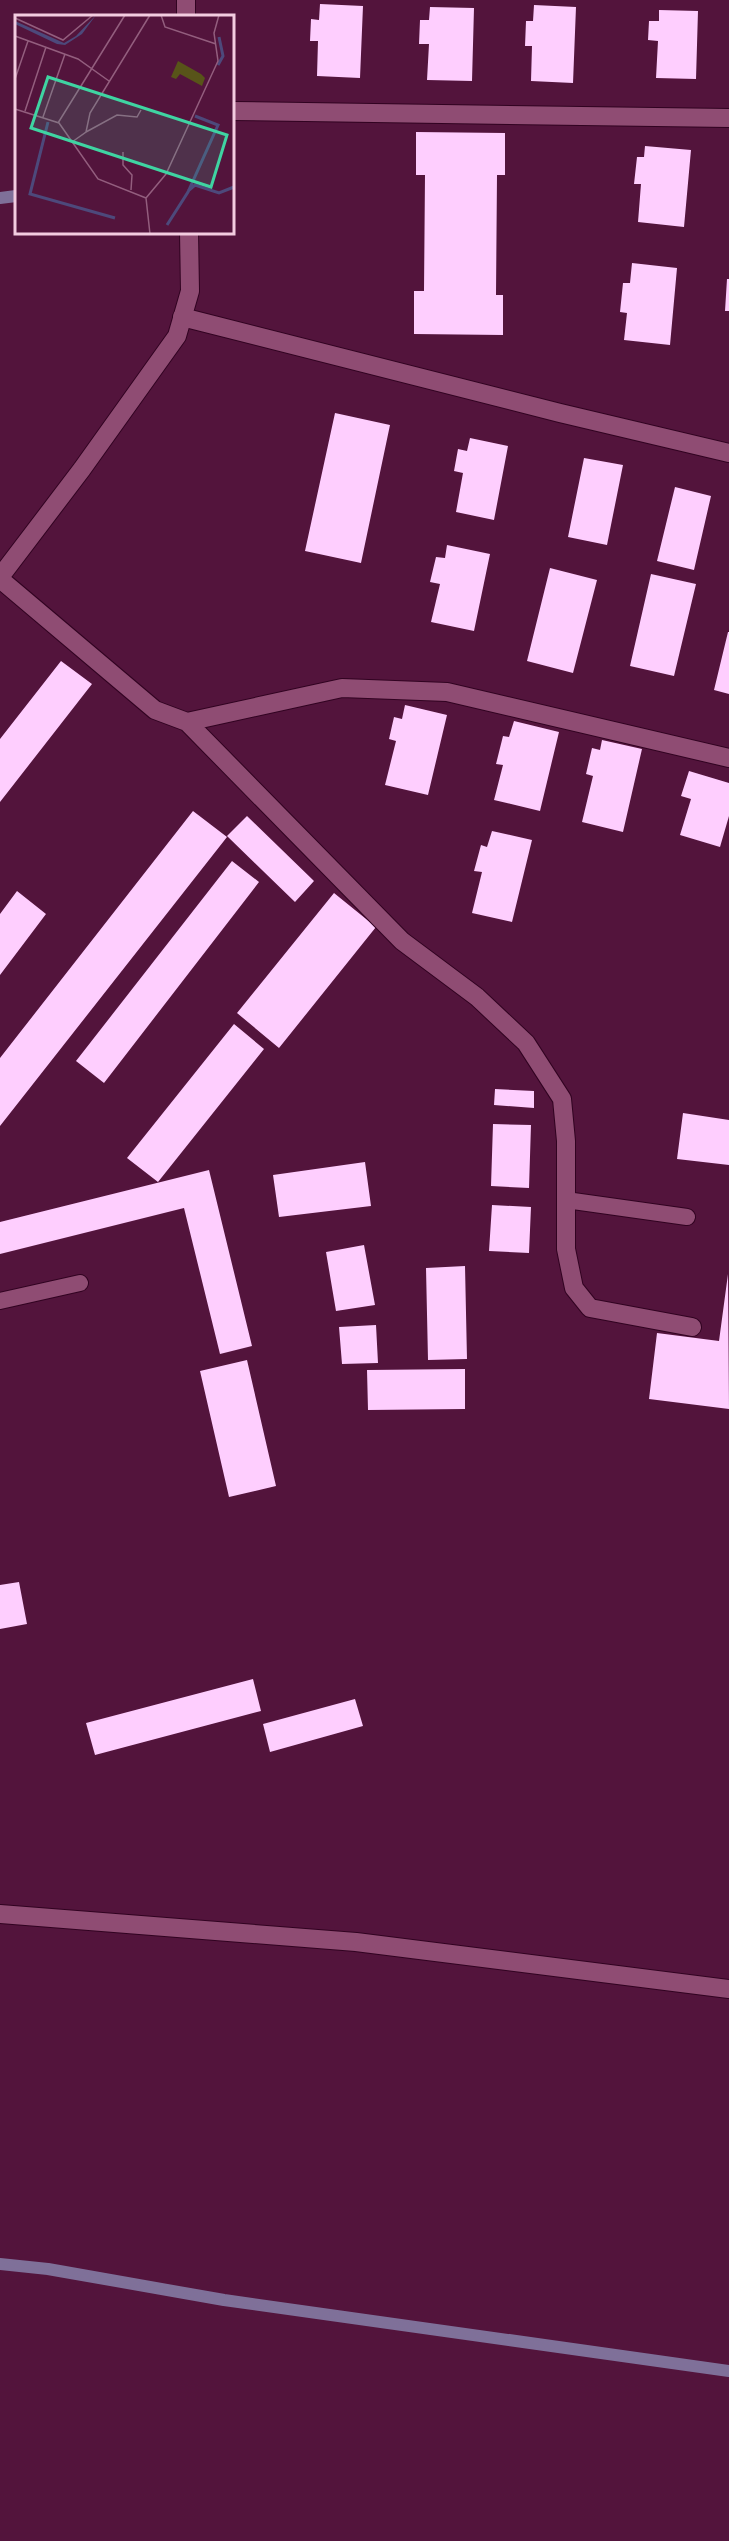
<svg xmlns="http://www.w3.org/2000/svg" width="729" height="2541" font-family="Roboto,sans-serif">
  <rect width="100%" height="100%" fill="#53143c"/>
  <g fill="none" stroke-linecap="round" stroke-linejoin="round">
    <path stroke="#7f7099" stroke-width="12" d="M0,198L16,196
      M0,2264L48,2269L224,2300L729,2371"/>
  </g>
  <path fill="#fecefe" d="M320,4L363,6L360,78L317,76L318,41H310L311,19L319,20Z
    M534,5L576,7L573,83L531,81L532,46H525L526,21H533Z
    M430,7L474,8L472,81L427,80L429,44H419L420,20H429Z
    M659,10L698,11L696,79L656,78L658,41L648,40L649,21H659Z
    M416,132L505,133V175H497L496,295H503V335L414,334V291H424L425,175H416Z
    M645,146L691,150L684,227L638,222L641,184H634L637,157H644Z
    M632,263L677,268L670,345L624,340L627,313L620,312L623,283H630Z
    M727,279H729V311H725Z
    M335,413L390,425L361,563L305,551Z
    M470,438L508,446L494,520L456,512L463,473L454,471L458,449L467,451Z
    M584,458L623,465L607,545L568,537Z
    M675,487L711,496L694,570L657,561Z
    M447,545L490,554L474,631L431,622L440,584L430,582L436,557L445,558Z
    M550,568L597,580L573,673L527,661Z
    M651,574L696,584L674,676L630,666Z
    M728,632H729V694L714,690Z
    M61,661L92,684L0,802V739Z
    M405,705L447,715L428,795L385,785L396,741L389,739L394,717L402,719Z
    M514,721L559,732L540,811L494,800L503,765L496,764L503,736L509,737Z
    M602,740L642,749L623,832L582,822L593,776L586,774L592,748L600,750Z
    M689,771L729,783V816L720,847L680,835L691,799L681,796Z
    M193,811L227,837L0,1126V1058Z
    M247,816L314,881L295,902L227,836Z
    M492,831L532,840L512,922L472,913L482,872L474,871L481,845L487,847Z
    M232,861L259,882L104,1083L76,1061Z
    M17,891L46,914L0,975V914Z
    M334,893L376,927L279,1048L237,1013Z
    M234,1024L264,1049L158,1182L127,1158Z
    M495,1089L534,1091V1108L494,1105Z
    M683,1113L729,1120V1165L677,1159Z
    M493,1124L531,1125L529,1188L491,1186Z
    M365,1162L371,1206L279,1217L273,1175Z
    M209,1170L252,1346L220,1354L184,1208L0,1254V1222Z
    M492,1205L531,1207L529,1253L489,1251Z
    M364,1245L375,1305L336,1311L326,1252Z
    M465,1266L467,1359L428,1360L426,1268Z
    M728,1274L729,1409L649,1399L657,1333L719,1341Z
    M376,1325L378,1363L342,1364L339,1327Z
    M247,1360L276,1486L229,1497L200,1371Z
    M465,1369V1409L368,1410L367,1370Z
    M19,1582L27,1624L0,1629V1585Z
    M253,1679L261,1711L95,1755L86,1723Z
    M355,1699L363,1726L270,1752L263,1724Z"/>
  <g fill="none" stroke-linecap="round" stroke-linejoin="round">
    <defs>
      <path id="lane" d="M566,1200L687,1217
        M0,1301L80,1283"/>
      <path id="street" d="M186,0V16
        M232,111L729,118
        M182,317L560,413L729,453
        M0,577L82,469L177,336L190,291L189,232
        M0,579L155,710L187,722L342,688L447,692L729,758
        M187,722L402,941L477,997L526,1043L562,1099L566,1141V1249L574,1288L590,1308L692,1327
        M0,1914L356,1942L729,1989"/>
    </defs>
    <use href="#lane" stroke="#310321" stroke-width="18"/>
    <use href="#street" stroke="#310321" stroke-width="20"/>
    <use href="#lane" stroke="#8f4c73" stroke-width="16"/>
    <use href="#street" stroke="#8f4c73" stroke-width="18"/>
  </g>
  <g transform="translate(15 15)">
    <rect width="219" height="219" fill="#53143c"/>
    <path d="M163,46L186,59L190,63L187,71L165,59L161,64L156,62Z" fill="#585419"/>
    <path d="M81,0L67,19L50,30L42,29L0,9V6L49,28L61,21Z" fill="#4d497b"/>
    <path fill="none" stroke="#4d497b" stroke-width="3" d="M203,50L208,41L204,22M33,107L15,179L100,203M173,176L180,170L204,178L219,172M152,210L173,177L203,110L180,101"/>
    <path fill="none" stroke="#935e7e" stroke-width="1.5" d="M146,0L150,12L201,29M0,3L48,25L78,0M0,21L63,44L94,66M0,64L13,26M0,94L44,108L83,164L131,183M10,96L31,32M28,102L50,39M43,108L110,0M71,117L102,100L122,102L126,95M57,127L71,117L75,98L135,0M108,137V150L117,160L116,175M135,219L131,183L151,159L203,46L199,18L204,0"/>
    <path fill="#3fd4a2" fill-opacity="0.15" stroke="#3fd4a2" stroke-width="3" d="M33,62L212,120L196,172L16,113Z"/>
    <rect width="219" height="219" fill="none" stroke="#f3cce0" stroke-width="3"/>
  </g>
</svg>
